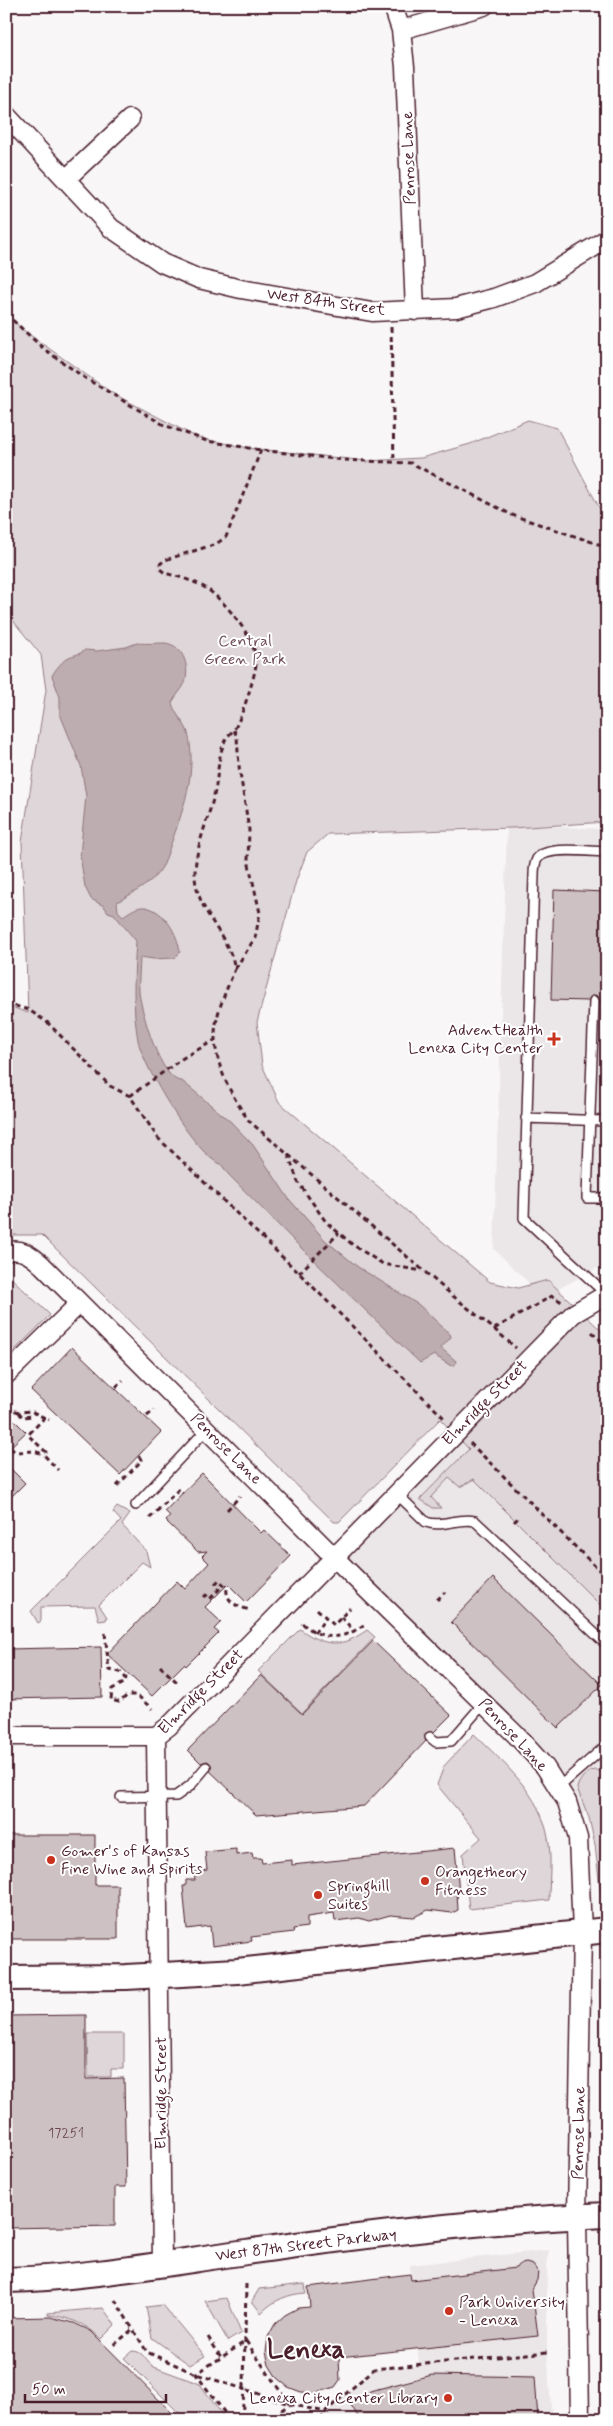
<svg xmlns="http://www.w3.org/2000/svg" width="613" height="2426" font-family="Mynerve,sans-serif">
  <rect width="100%" height="100%" fill="#f8f6f7"/>
  <filter id="ink" filterUnits="userSpaceOnUse"><feTurbulence type="fractalNoise" baseFrequency=".02" numOctaves="2"/><feDisplacementMap in="SourceGraphic" scale="10" xChannelSelector="R" yChannelSelector="G"/><feConvolveMatrix kernelMatrix="1 2 1 2 8 2 1 2 1" color-interpolation-filters="sRGB"/></filter>
  <g filter="url(#ink)">
    <path fill="#ebe6e8" d="M507,825L607,829V1263L543,1297L494,1249Z
      M457,1433L607,1585V1791L576,1820L569,1801L338,1556Z
      M549,2250L547,2267V2352L552,2420H329L325,2412L374,2369L419,2365L410,2265Z"/>
    <path fill="#ded6d9" stroke="#947a82" d="M6,313L23,330L112,393L198,438L249,448L367,461L421,458L470,444L528,420L557,428L601,511L607,516V822L511,828L328,834L307,852L296,881L257,1022L262,1065L279,1102L490,1282L518,1288L548,1280L607,1336V1612L474,1479L460,1487L449,1478L431,1497L441,1508H433L420,1499L469,1449L440,1419L339,1522H334L42,1235H6V1005L28,1013L22,842L46,690L41,655L6,612Z
      M6,1273L50,1315L6,1359Z
      M117,1507L130,1514L122,1525L146,1551L150,1567L142,1562L99,1605L107,1617L106,1620L99,1621L95,1606L41,1607V1621L38,1623L31,1611L121,1521L113,1512Z
      M300,1629C325,1647 342,1648 367,1630L375,1637L302,1713L258,1671Z
      M474,1734C504,1763 541,1795 548,1838C552,1858 549,1880 549,1900L469,1909L463,1854L481,1838L437,1785L444,1766Z
      M596,1770L607,1773V1908L602,1905L595,1845L589,1818L577,1788C579,1779 588,1770 596,1770Z
      M87,2034H124V2069H111V2077H88Z
      M305,2284L306,2293C288,2294 274,2300 261,2313L252,2301L259,2289Z
      M227,2298L241,2333L228,2341L205,2301Z
      M163,2305L205,2356L190,2365L152,2338L146,2307Z
      M103,2308L115,2325L101,2339C87,2324 69,2317 48,2315V2313Z
      M132,2351C145,2351 144,2361 154,2367L200,2384L226,2420H186L124,2358Z"/>
    <path fill="#bdadb0" stroke="#8f747b" d="M137,643C147,644 156,643 165,643C184,645 190,668 185,683C182,690 175,696 172,703C175,715 185,722 188,733C199,778 178,822 164,864C153,884 136,891 117,902L118,911L123,916C129,912 137,906 145,907C165,910 178,935 180,952L175,958L153,959L140,957C140,968 138,981 139,992C141,1010 161,1083 182,1081L230,1121L253,1145L289,1199L325,1240L358,1267L419,1305L450,1334L451,1337L441,1348L456,1361L455,1365L451,1366L434,1355L420,1363L306,1253L228,1174L221,1164C197,1158 142,1065 138,1040C132,1007 134,974 136,941L114,914L108,912L104,906L91,899L85,887L80,855L86,796L81,766L60,714V697L52,676C54,671 63,660 69,657C76,654 79,655 85,650L97,651L126,647Z"/>
    <path fill="#cdc1c4" stroke="#4a1f2b" d="M554,890L607,892V1002L600,1001L598,996L594,995L588,1001L551,1000Z
      M72,1347L161,1432L120,1475L31,1390Z
      M6,1412L26,1432L6,1451Z
      M6,1464L25,1483L6,1502Z
      M202,1473L261,1533L264,1530L291,1556L246,1602L228,1584L205,1607L221,1622L214,1629L219,1633L186,1666L184,1664L152,1696L107,1654L177,1581L185,1589L209,1563L202,1556L207,1551L198,1552L166,1521L170,1516L165,1511Z
      M493,1578L602,1685L558,1728L451,1622Z
      M373,1641L451,1715L434,1732L426,1733V1741L364,1806L256,1815L210,1771L212,1768L210,1763L207,1761L201,1763L188,1750L261,1675L302,1714Z
      M101,1647L102,1697L6,1699V1649Z
      M6,1835H95V1885H118V1939H6Z
      M455,1848L459,1892H457L458,1910L452,1913L428,1910L414,1917L390,1915L369,1921L359,1918L335,1921L334,1913L307,1917V1927L293,1929L294,1932L251,1937L252,1941L212,1946L210,1926L187,1929L183,1886H186V1880H195L194,1872L207,1870L205,1852L236,1849V1855L252,1853L253,1858H261L262,1863L292,1860V1865Z
      M86,2015V2079L124,2078L126,2187H115V2226L6,2228V2016Z
      M526,2263L533,2265L538,2272L537,2280L532,2289L538,2336L339,2357L340,2380L335,2387L315,2393L301,2392L288,2387L277,2378L269,2365L266,2352L268,2337L275,2324L285,2315L298,2308L310,2307L308,2287L410,2274L411,2280L516,2268L518,2265Z
      M50,2317L74,2323L91,2331L179,2420H6V2318Z
      M432,2375L535,2377L538,2420H360L351,2405L370,2391Z"/>
    <g fill="none" stroke-linecap="round" stroke-linejoin="round">
      <defs>
        <path id="lane" d="M594,1001L587,1198H607
          M526,1118L607,1121
          M606,1294L524,1218L534,875C534,870 535,863 537,859C546,845 591,852 607,852
          M396,1493L426,1522C442,1528 458,1517 475,1521L607,1645
          M136,1505L207,1429
          M430,1737L436,1742L451,1741L484,1703
          M559,1787L607,1745
          M121,1797L176,1796L190,1786L206,1767"/>
        <path id="street" d="M393,6L401,30L405,67L415,311
          M401,30L484,6
          M6,115L111,228L162,263L199,279L241,289L372,312L456,308L494,298L535,283L607,239
          M66,179L130,119
          M6,1252C21,1247 31,1255 42,1265L354,1577L516,1735L545,1767L567,1802L578,1838L582,1932L577,2217L580,2420
          M6,1375L80,1303
          M6,1736H156
          M162,2263L156,1736L169,1726L573,1314L607,1294"/>
        <path id="secondary" d="M6,1978L126,1977L237,1971L607,1930
          M6,2280C86,2278 167,2263 246,2252C366,2235 486,2220 607,2215"/>
      </defs>
      <use href="#lane" stroke="#4a1f2b" stroke-width="12"/>
      <use href="#street" stroke="#4a1f2b" stroke-width="21"/>
      <use href="#secondary" stroke="#4a1f2b" stroke-width="28"/>
      <path stroke="#4a1f2b" stroke-width="3" stroke-dasharray="5 4" stroke-linecap="butt" d="M6,314L44,349L85,378L164,425L207,441L261,450L343,460L411,463L512,515L607,547
        M391,327L394,462
        M261,450L226,537L216,544L165,560L160,564V569L165,573C179,577 195,581 207,589C225,601 258,641 256,663C256,674 241,719 235,728C231,734 226,736 224,743C218,758 218,775 215,791C209,818 196,845 195,872C194,910 229,934 235,969C226,991 214,1016 215,1039C216,1068 233,1098 249,1121L453,1296L494,1329L552,1296L562,1302
        M234,730L237,737L239,766L249,830L248,860L260,913L255,938L235,969
        M6,1003L29,1010L48,1023L110,1086L130,1096L158,1138L299,1273L446,1420
        M130,1096L183,1058L215,1040
        M288,1154L298,1182L326,1222L353,1245L383,1264L422,1271
        M299,1273L339,1233
        M494,1329L516,1348
        M592,1332L607,1346
        M116,1387L123,1380
        M6,1408L19,1412L31,1411L49,1420
        M19,1412L22,1417L32,1416L35,1412
        M147,1416L154,1410
        M45,1417L28,1435L46,1452L44,1455L58,1470
        M470,1443L607,1578
        M10,1448C21,1457 29,1446 44,1455
        M117,1486L142,1460L138,1456
        M227,1510L240,1496
        M150,1518L179,1489L183,1493
        M514,1522L520,1516
        M215,1584L219,1580L227,1588C225,1602 238,1607 250,1610
        M204,1597L206,1595L210,1599L224,1584
        M437,1600L445,1592
        M317,1609L334,1625L350,1608
        M341,1617L355,1632
        M302,1623C323,1642 345,1640 366,1623
        M105,1633L109,1670L120,1672L126,1678L124,1683L112,1689L111,1700L119,1702L128,1695H137L152,1709
        M314,1633L326,1618
        M160,1666L178,1683
        M246,2284L244,2389L289,2404L325,2412L374,2369L547,2352
        M115,2300L147,2352L196,2374L244,2389L242,2420
        M208,2337L221,2357
        M114,2345L133,2329
        M230,2420L196,2374L246,2341L289,2404
        M266,2420L289,2405
        M321,2420L325,2412"/>
      <use href="#lane" stroke="#fff" stroke-width="9"/>
      <use href="#street" stroke="#fff" stroke-width="18"/>
      <use href="#secondary" stroke="#fff" stroke-width="24"/>
    </g>
  </g>
  <g fill="#c8321e" stroke="#fff" stroke-width="2">
    <path d="M551.5 1031.5h5v5h5v5h-5v5h-5v-5h-5v-5h5z"/>
    <circle cx="51" cy="1860" r="5"/>
    <circle cx="425" cy="1881" r="5"/>
    <circle cx="318" cy="1895" r="5"/>
    <circle cx="449" cy="2311" r="5"/>
    <circle cx="448" cy="2398" r="5"/>
  </g>
  <g text-anchor="middle" dominant-baseline="central" stroke-width="4" stroke-linejoin="round" paint-order="stroke">
    <g font-size="14" fill="#6b4851">
      <text x="66" y="2133">17251</text>
    </g>
    <g font-size="16" fill="#4a1f2b" stroke="#fff">
      <text transform="translate(409 158) rotate(-92)">Penrose Lane</text>
      <text transform="translate(326 302) rotate(8)">West 84th Street</text>
      <text transform="translate(485 1403) rotate(-45)">Elmridge Street</text>
      <text transform="translate(226 1449) rotate(45)">Penrose Lane</text>
      <text transform="translate(201 1692) rotate(-45)">Elmridge Street</text>
      <text transform="translate(513 1735) rotate(47)">Penrose Lane</text>
      <text transform="translate(161 2093) rotate(-90)">Elmridge Street</text>
      <text transform="translate(579 2133) rotate(-89)">Penrose Lane</text>
      <text transform="translate(306 2245) rotate(-7)">West 87th Street Parkway</text>
    </g>
    <g font-size="16" fill="#6f4d56" stroke="#fff">
      <text x="245" y="641">Central<tspan x="245" dy="18">Green Park</tspan></text>
    </g>
    <g font-size="16" fill="#4a1f2b" stroke="#fff" text-anchor="start">
      <text x="543" y="1030" text-anchor="end">AdventHealth<tspan x="543" dy="18">Lenexa City Center</tspan></text>
      <text x="61" y="1851">Gomer's of Kansas<tspan x="61" dy="18">Fine Wine and Spirits</tspan></text>
      <text x="435" y="1872">Orangetheory<tspan x="435" dy="18">Fitness</tspan></text>
      <text x="328" y="1886">Springhill<tspan x="328" dy="18">Suites</tspan></text>
      <text x="459" y="2302">Park University<tspan x="459" dy="18">- Lenexa</tspan></text>
      <text x="438" y="2398" text-anchor="end">Lenexa City Center Library</text>
    </g>
    <g font-size="26" font-weight="bold" fill="#4a1f2b" stroke="#fff">
      <text x="306" y="2351">Lenexa</text>
    </g>
  </g>
  <rect width="613" height="2426" fill="none" stroke="#fff" stroke-width="25"/>
  <rect x="12" y="12" width="588" height="2401" fill="none" stroke="#4a1f2b" stroke-width="2" filter="url(#ink)"/>
  <path d="M25 2394v8h141v-8" fill="none" stroke="#4a1f2b" stroke-width="2.5"/>
  <text x="32" y="2394" font-size="15" fill="#4a1f2b" stroke="#ffffff" stroke-width="4" paint-order="stroke">50 m</text>
</svg>
